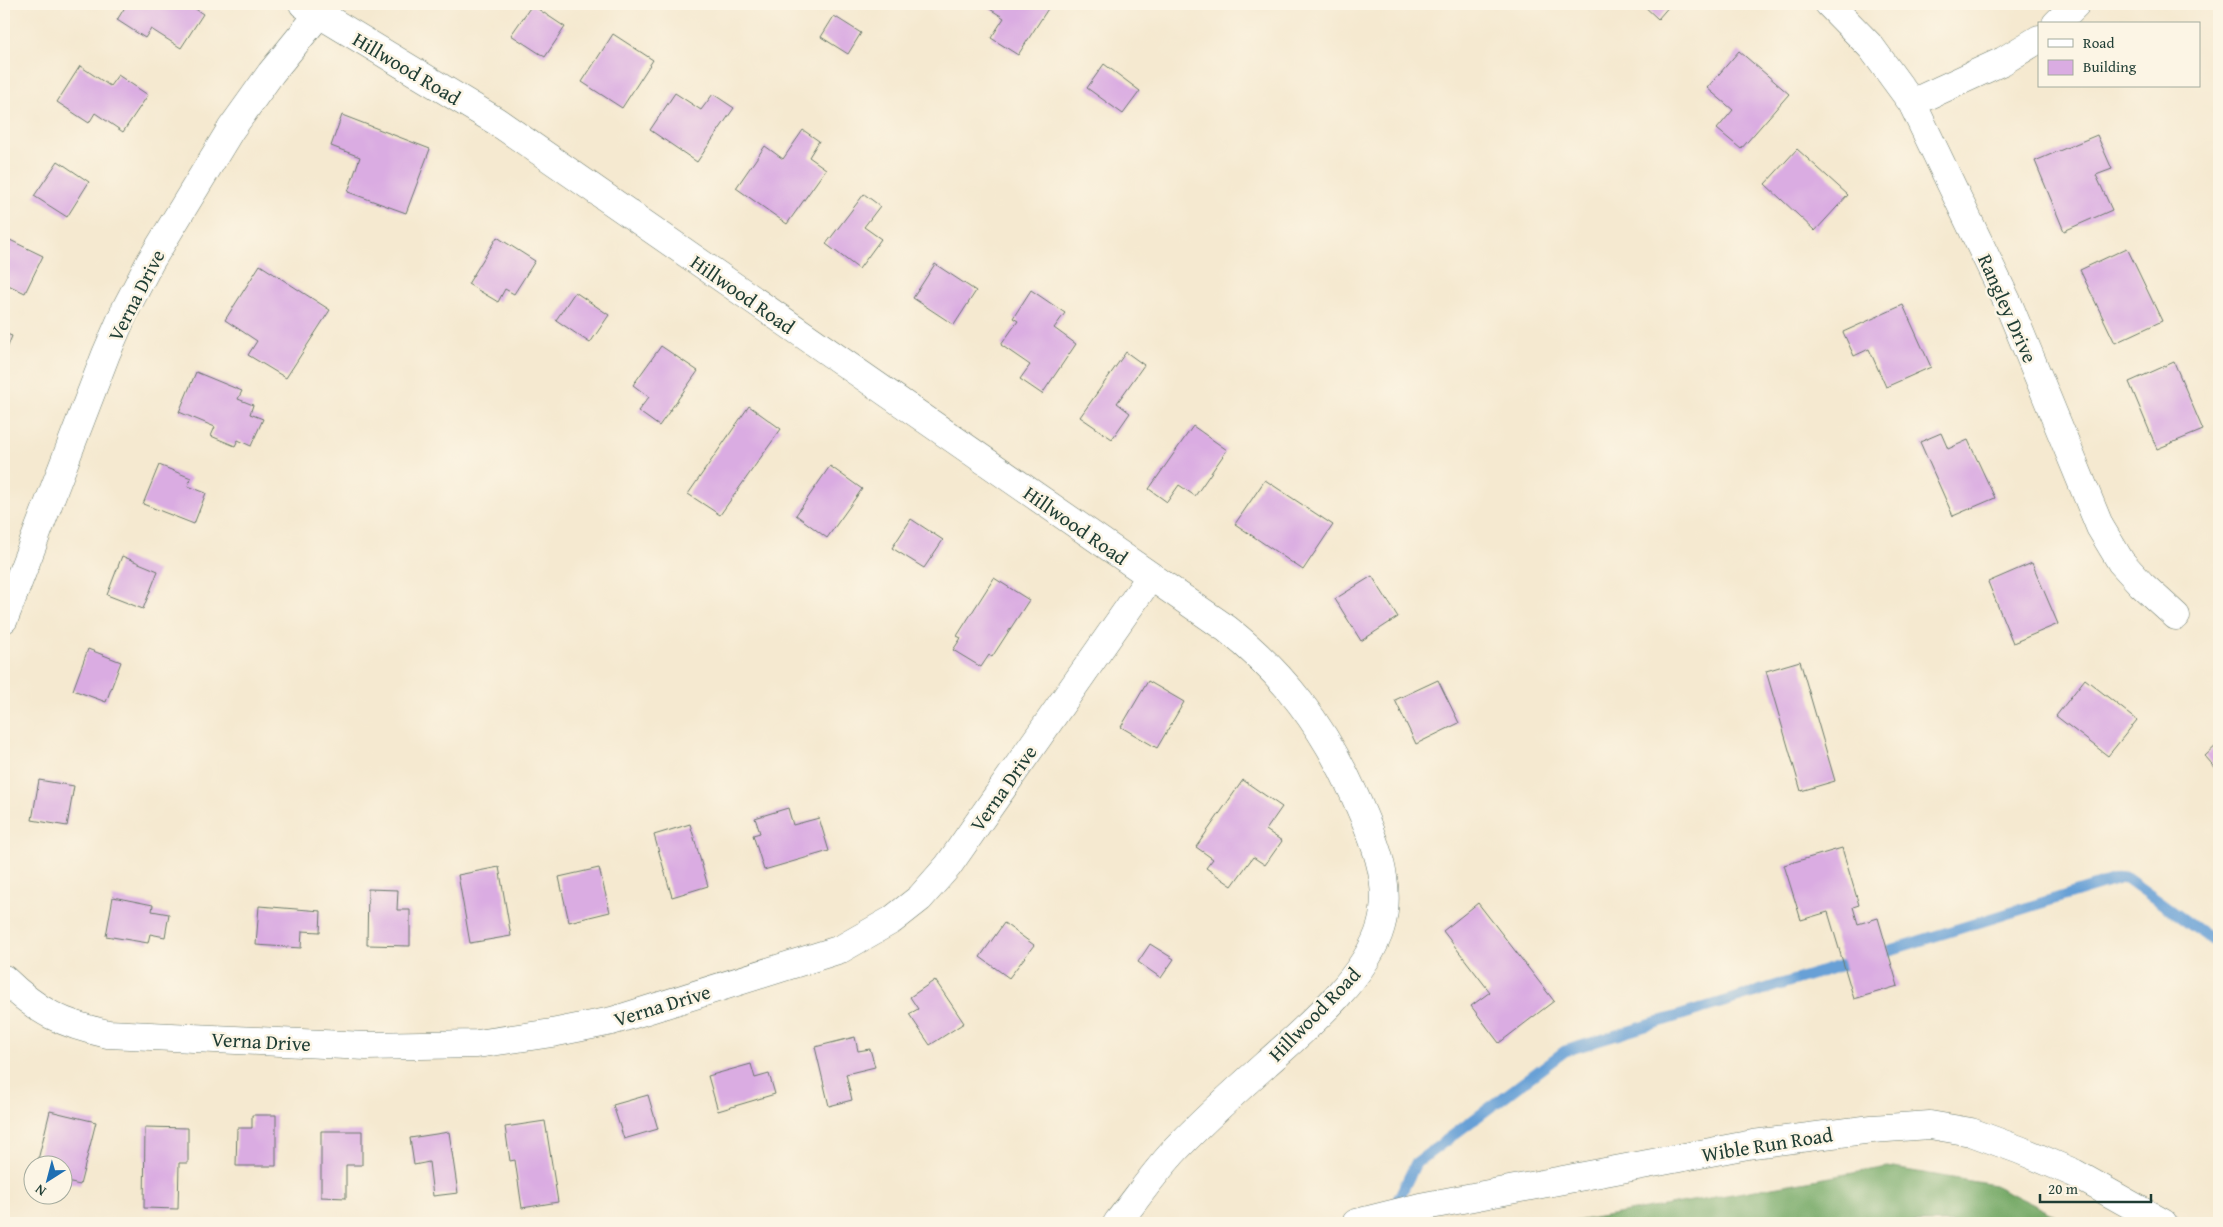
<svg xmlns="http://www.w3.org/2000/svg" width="2223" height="1227" font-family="'Gentium Book Plus',serif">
  <rect width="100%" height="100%" fill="#fcf5e5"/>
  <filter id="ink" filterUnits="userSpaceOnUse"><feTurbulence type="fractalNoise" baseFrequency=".02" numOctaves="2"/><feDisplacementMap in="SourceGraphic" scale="10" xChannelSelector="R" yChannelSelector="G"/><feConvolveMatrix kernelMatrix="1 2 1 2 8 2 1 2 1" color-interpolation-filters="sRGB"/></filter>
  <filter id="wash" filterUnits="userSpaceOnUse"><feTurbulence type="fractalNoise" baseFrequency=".0096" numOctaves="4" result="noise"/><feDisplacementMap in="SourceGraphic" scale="20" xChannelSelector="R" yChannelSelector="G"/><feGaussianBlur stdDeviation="1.12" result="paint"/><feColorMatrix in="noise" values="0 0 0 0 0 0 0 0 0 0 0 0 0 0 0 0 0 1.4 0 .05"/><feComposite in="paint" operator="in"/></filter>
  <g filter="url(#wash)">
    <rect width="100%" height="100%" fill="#f5e9d0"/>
    <path fill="#74a966" stroke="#4a734d" d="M1888,1167L1994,1185L2071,1223H1565Z"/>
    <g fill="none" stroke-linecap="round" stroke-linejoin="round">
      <path stroke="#68a0d6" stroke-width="11" d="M1874,955L2125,877L2219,945
        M1393,1210L1416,1163L1565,1051L1859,960"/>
    </g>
    <g id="blocks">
      <path fill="#daace2" d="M127,4H188L203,14L181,48L151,29L145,38L117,20Z
        M982,4H1051L1018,55L991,38L1004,18Z
        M1642,4H1671L1658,19Z
        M532,5L565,27L545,57L511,35Z
        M834,16L861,33L848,54L821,37Z
        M613,34L653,60L622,108L582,82Z
        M1739,51L1789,94L1741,149L1717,129L1733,110L1707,88Z
        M1104,64L1140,91L1123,114L1087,88Z
        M80,66L110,86L118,75L148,95L123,132L95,113L89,123L57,102Z
        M675,93L701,110L713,94L734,108L697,162L650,130Z
        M342,115L430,149L406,213L348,192L360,157L331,146Z
        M803,130L819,141L809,157L826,169L787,224L736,188L765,146L783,159Z
        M2097,135L2112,169L2096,175L2112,210L2064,231L2035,161Z
        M1797,149L1848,195L1815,231L1765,184Z
        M58,161L89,182L67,217L34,196Z
        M864,194L880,206L864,227L881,239L859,269L826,244Z
        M497,237L535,261L514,294L505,289L498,302L468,284Z
        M10,240L43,256L25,293L4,283V254Z
        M2127,248L2162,321L2115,343L2080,270Z
        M935,264L976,291L954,325L913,298Z
        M260,265L330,310L286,378L248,355L257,341L225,320Z
        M1031,290L1065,313L1054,328L1076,344L1042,394L1020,379L1030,365L1001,345L1018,321L1013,318Z
        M575,292L609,315L590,343L556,320Z
        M1903,305L1931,367L1886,387L1869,349L1854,356L1843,332Z
        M4,333L12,336L4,356Z
        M661,346L698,371L659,426L638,411L649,397L633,385Z
        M1126,352L1144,365L1117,403L1130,413L1112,439L1080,417Z
        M2174,362L2203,430L2157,449L2129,382Z
        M196,372L242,391L238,399L253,405L250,414L263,419L251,446L238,440L235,446L211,436L215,427L179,412Z
        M749,406L781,429L720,515L688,494Z
        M1193,426L1227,450L1195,496L1179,485L1167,502L1149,489Z
        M1941,433L1948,449L1968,440L1995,498L1953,516L1920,442Z
        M159,465L191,478L188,486L206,493L194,524L143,504Z
        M830,466L862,489L827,538L796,515Z
        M1265,480L1333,525L1303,570L1235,524Z
        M911,519L943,540L924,568L892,548Z
        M122,556L158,571L143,609L107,595Z
        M2032,563L2058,624L2013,643L1988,582Z
        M1372,576L1398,617L1361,641L1335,599Z
        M994,578L1029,600L992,657L989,655L981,667L953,650L961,638L957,636Z
        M88,649L121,662L106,702L73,690Z
        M1800,661L1835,781L1801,791L1766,671Z
        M2085,679L2137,720L2108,756L2056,716Z
        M1438,680L1459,723L1416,744L1395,700Z
        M1148,681L1184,702L1157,748L1121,727Z
        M2219,743V772L2205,756Z
        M39,780L74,786L67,826L32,820Z
        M1243,780L1282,807L1266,830L1282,841L1265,865L1253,857L1232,886L1206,868L1213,859L1196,847Z
        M788,808L793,825L819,818L829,851L764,870L753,835L760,833L755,818Z
        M690,824L708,886L672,897L654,835Z
        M1842,848L1859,905L1853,907L1858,924L1878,918L1898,986L1854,999L1828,912L1801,920L1784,865Z
        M499,867L511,936L470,943L458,875Z
        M599,868L610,912L569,922L559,877Z
        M368,889L398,890L397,910H410V946L367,945Z
        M113,897L153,905L152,911L169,914L165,937L150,934L148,943L106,936Z
        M1478,903L1554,1001L1499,1043L1471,1006L1490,992L1443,931Z
        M259,906L321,911L320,932L302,931L301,948L256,945Z
        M1004,923L1034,945L1009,978L980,957Z
        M1150,944L1174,959L1161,978L1138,962Z
        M935,980L964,1023L930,1045L909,1014L918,1009L910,997Z
        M855,1037L858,1051L870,1049L875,1067L846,1074L852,1100L829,1106L815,1047Z
        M751,1064L755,1078L769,1074L775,1094L718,1111L708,1076Z
        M648,1095L658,1129L624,1139L613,1105Z
        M50,1111L96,1122L80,1185L62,1181V1164H37Z
        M252,1115H276V1166H236L237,1128H252Z
        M545,1121L558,1202L522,1208L515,1160L510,1161L505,1127Z
        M145,1127L188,1128V1163H179L178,1209L144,1208Z
        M321,1131H362V1165H346V1198L321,1197Z
        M449,1132L458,1193L433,1196L429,1162L414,1165L410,1138Z"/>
    </g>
  </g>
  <g filter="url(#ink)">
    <use href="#blocks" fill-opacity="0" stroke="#6a796b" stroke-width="1"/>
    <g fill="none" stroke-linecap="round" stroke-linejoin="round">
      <defs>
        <path id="minor" d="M303,4L496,121L1227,629C1284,674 1323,726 1353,792C1371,832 1394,881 1381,926C1367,977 1305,1029 1266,1064C1237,1090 1208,1116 1181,1144C1157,1168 1138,1197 1117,1223
          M1829,4L1871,47L1912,103L2008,303L2100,527L2121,562L2141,584L2176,616
          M2056,24L2076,4
          M1912,103L2003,61L2039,39
          M4,619L106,354L126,308L150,262L231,129L271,73L327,4
          M4,979C38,1012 62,1024 108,1034L366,1046L477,1044L552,1033L612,1021L841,949L892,920L920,898L948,866L1151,576"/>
        <path id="tertiary" d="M1356,1223L1420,1207L1753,1144L1872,1129L1930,1125L1971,1132L2020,1150L2074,1173L2163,1223"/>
      </defs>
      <use href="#minor" stroke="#6a796b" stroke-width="29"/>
      <use href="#tertiary" stroke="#6a796b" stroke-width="29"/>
      <use href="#minor" stroke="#fff" stroke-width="28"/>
      <use href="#tertiary" stroke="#fff" stroke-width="28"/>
    </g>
  </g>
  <g text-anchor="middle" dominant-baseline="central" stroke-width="5" stroke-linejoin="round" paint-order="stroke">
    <g font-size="20" fill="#1f3d34" stroke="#fcf5e5">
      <text transform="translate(407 68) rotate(31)">Hillwood Road</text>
      <text transform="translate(743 294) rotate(35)">Hillwood Road</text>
      <text transform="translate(136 295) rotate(-63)">Verna Drive</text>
      <text transform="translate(2008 308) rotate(66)">Rangley Drive</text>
      <text transform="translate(1076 525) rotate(35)">Hillwood Road</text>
      <text transform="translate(1003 788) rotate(-55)">Verna Drive</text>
      <text transform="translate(662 1005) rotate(-17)">Verna Drive</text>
      <text transform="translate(1314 1014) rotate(-46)">Hillwood Road</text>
      <text transform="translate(261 1041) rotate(3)">Verna Drive</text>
      <text transform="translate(1767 1144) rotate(-9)">Wible Run Road</text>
    </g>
  </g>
  <rect width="2223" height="1227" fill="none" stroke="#fcf5e5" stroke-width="20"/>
  <rect x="2038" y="22" width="162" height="65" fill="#fcf5e5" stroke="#a4ab9e"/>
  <rect x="2048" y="39" width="25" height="8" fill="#ffffff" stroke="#a4ab9e"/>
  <text x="2083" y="48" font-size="15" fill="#1f3d34">Road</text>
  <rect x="2048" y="60" width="25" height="15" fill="#daace2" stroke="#a4ab9e"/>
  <text x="2083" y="72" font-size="15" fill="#1f3d34">Building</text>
  <g transform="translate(48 1180) rotate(216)"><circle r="24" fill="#fcf5e5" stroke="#a4ab9e"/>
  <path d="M0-4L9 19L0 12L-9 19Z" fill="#1f6fb2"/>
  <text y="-8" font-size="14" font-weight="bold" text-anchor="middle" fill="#1f3d34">N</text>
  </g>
  <path d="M2040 1194v8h111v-8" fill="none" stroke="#1f3d34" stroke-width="2.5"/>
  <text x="2048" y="1194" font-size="15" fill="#1f3d34" stroke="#fcf5e5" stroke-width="4" paint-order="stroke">20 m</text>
</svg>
